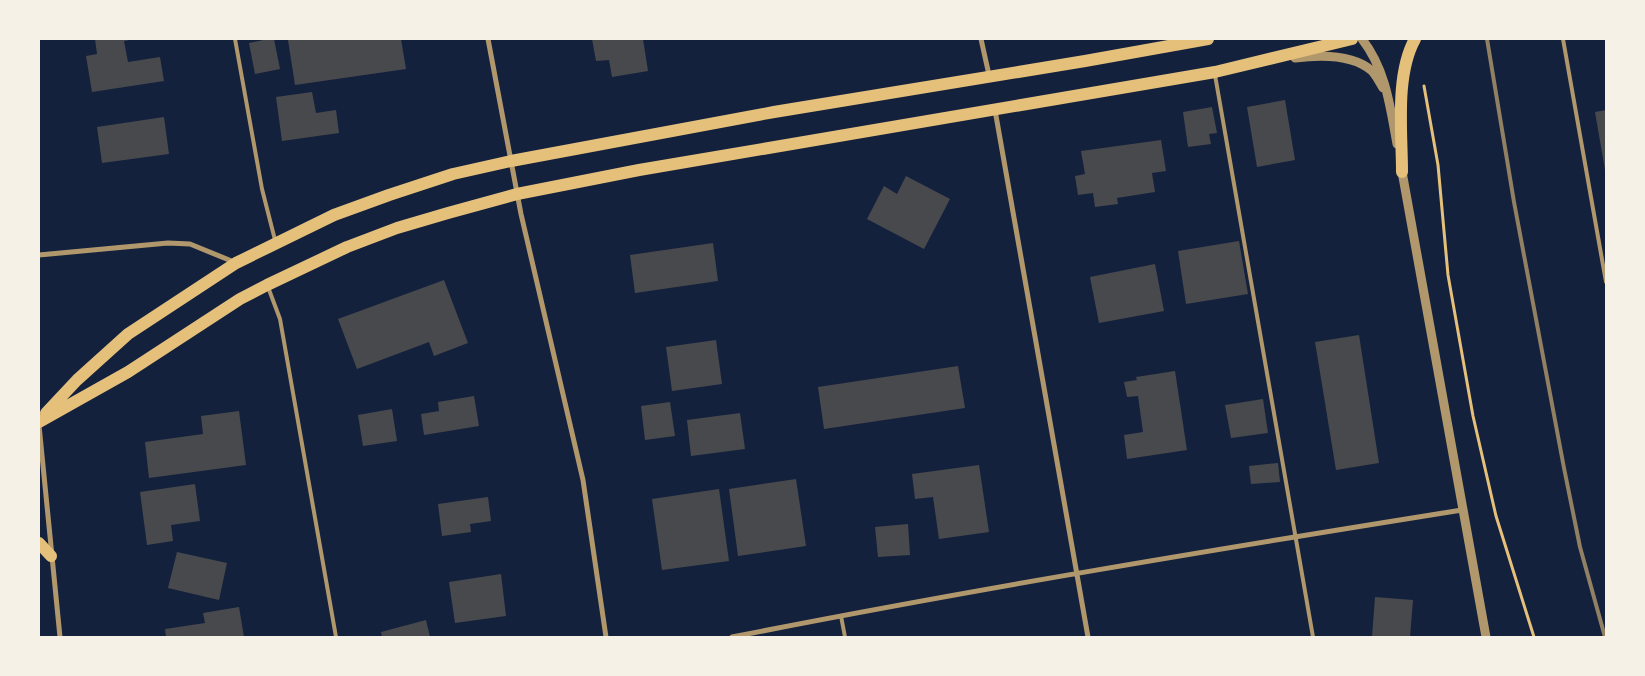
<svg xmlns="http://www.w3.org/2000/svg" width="1645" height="676" font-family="Lora,serif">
  <rect width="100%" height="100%" fill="#14213d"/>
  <path fill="#48494c" d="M95,39H135L124,41L128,62L160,57L164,81L92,92L86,56L97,54Z
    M268,39H274L280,69L255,74L249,43Z
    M299,39H401L406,69L295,85L288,40Z
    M592,39H643L648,71L612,77L609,60L596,61Z
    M312,92L316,113L336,110L339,133L282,141L276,97Z
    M1285,100L1295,160L1257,167L1247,107Z
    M1212,107L1217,133L1209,134L1211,144L1188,147L1183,112Z
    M1606,110V170H1605L1595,112Z
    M164,117L169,154L102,163L97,127Z
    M1161,140L1166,171L1152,173L1155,192L1117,198L1118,204L1095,207L1093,193L1078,195L1075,176L1085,174L1081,151Z
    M906,176L950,199L924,249L867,219L884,186L897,194Z
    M1239,241L1248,294L1186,304L1178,251Z
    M713,243L718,281L635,293L630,255Z
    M1155,264L1164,311L1099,323L1090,277Z
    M444,280L468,343L434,356L429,342L357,369L338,319Z
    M1359,335L1379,463L1336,470L1315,342Z
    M716,340L722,384L672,391L666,347Z
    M958,366L965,408L824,429L818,387Z
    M1175,371L1187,450L1127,459L1124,435L1143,432L1138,396L1127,397L1124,382L1137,380L1136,377Z
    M474,396L479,426L424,435L421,414L439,411L438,402Z
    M1263,399L1268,433L1231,438L1225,405Z
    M670,402L675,436L645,440L641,406Z
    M392,409L397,441L363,446L358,415Z
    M239,411L246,465L149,478L145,442L203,434L201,416Z
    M740,413L745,449L691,456L687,420Z
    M1278,463L1280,482L1251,484L1249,466Z
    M979,465L989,532L939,539L933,497L915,499L912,474Z
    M796,479L806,546L738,556L729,489Z
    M195,484L200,521L171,525L173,541L147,545L140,492Z
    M719,489L729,561L662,570L652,499Z
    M488,497L491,521L470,524L471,532L442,536L438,504Z
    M908,524L910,555L878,557L875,527Z
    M177,552L227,563L219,600L168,588Z
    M501,574L506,616L455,623L449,582Z
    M1375,597L1413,600L1410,637H1372Z
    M239,607L244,637H166L165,629L205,623L203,613Z
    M426,620L430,637H382L381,632Z"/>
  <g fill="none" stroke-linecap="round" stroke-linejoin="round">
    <path stroke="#e5c07b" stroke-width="3" d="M1424,86L1438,165L1448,275L1473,416L1496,516L1534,637"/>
    <path stroke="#b1986c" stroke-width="4" d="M235,39L262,189L275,240
      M1563,39L1606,282
      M1215,75L1313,637
      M268,287L280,319L336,637
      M841,616L845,637"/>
    <path stroke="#b1986c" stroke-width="5" d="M488,39L521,214L583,480L606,637
      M981,39L989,75
      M995,110L1088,637
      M39,255L168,243L190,244L234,262
      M39,425L60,637
      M732,637C974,589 1218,549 1462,510"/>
    <path stroke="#b1986c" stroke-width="9" d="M1362,39C1386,70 1390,106 1397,144
      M1295,58C1319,55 1353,54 1372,71C1376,75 1380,83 1383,88
      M1401,166L1486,637"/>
    <path stroke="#e5c07b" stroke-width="12" d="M1402,172C1402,132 1395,75 1415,39
      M46,413L77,380L128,334L236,263L334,215L389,195L453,174L511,161L774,112L1085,61L1208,39
      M39,422L128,372L240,299L267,285L347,247L397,228L448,213L517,194L639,170L1215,72L1352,39
      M39,543L51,556"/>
    <path stroke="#918062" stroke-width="4" d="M1487,39L1514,202L1564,468L1580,547L1605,637"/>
  </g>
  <rect width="1645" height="676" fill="none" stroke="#f6f1e7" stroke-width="80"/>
</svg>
